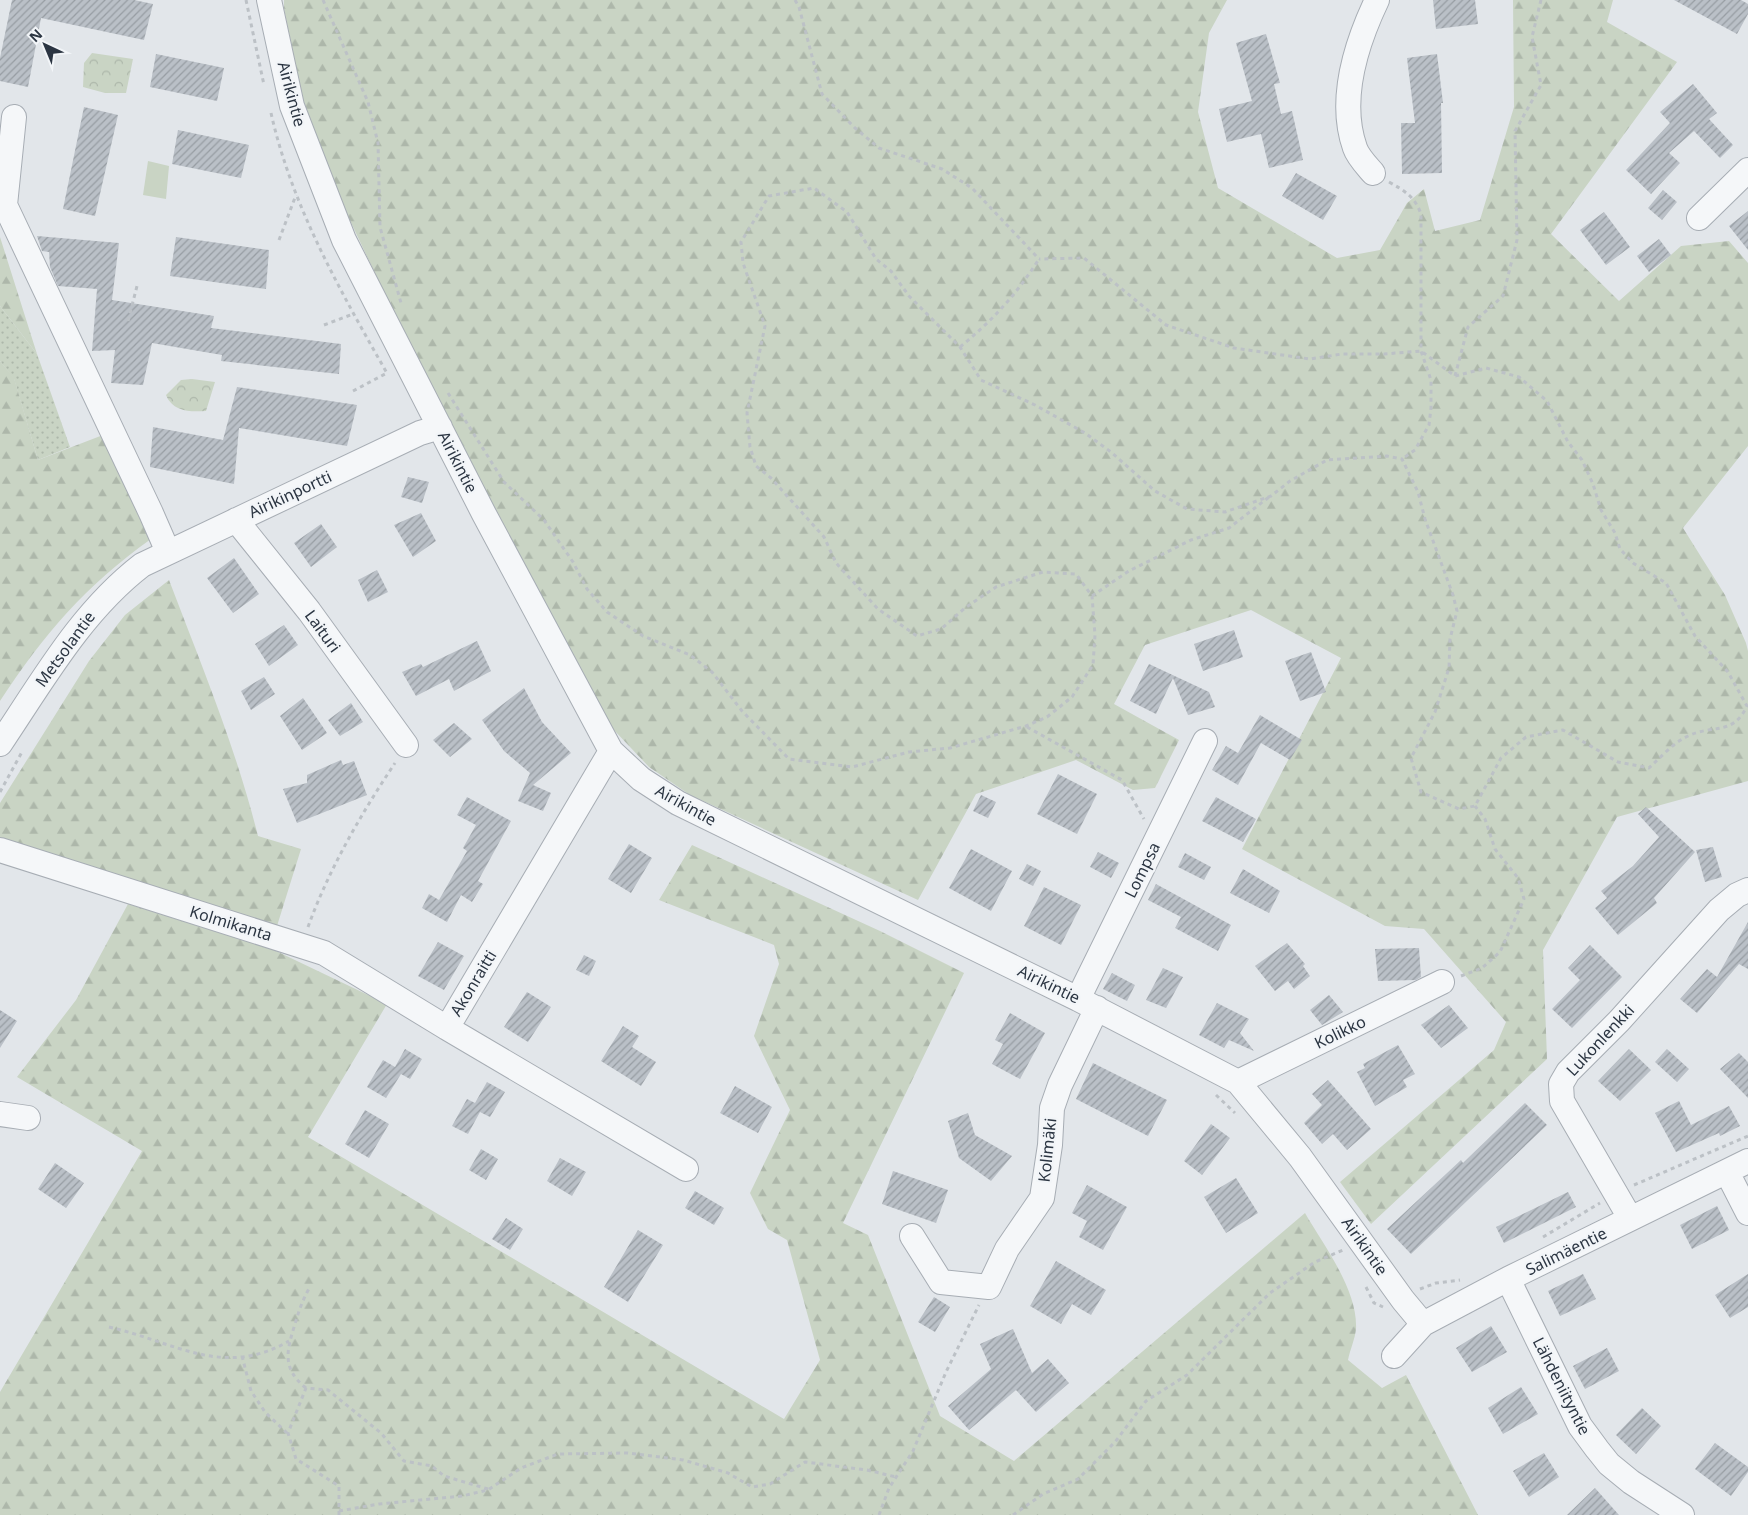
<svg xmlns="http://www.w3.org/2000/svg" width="1748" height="1515" font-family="'Noto Sans',sans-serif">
  <defs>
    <pattern id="grass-dots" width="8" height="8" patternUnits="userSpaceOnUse" patternTransform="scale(1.25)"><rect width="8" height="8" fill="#c9d4c4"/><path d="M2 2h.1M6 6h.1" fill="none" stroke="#adb7aa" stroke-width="1.8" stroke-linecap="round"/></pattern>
    <pattern id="forest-firs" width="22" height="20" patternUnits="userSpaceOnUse" patternTransform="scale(1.25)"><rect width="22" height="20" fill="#c9d4c4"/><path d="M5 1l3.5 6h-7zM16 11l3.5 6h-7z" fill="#adb7aa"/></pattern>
    <pattern id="park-crowns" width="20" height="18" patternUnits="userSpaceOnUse" patternTransform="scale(1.25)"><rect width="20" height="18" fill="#c9d4c4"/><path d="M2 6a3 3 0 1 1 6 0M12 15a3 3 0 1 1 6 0" fill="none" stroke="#adb7aa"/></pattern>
    <pattern id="building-hatch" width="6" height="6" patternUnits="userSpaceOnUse" patternTransform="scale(1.25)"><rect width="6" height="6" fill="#bac0c7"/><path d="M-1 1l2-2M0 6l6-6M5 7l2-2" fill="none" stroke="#979da3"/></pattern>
  </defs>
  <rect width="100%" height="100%" fill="#e2e6ea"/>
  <path fill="url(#grass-dots)" d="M0,306L37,354L70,447L38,460L14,379L0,361Z"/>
  <path fill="url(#forest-firs)" d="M284,0H1227L1209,33L1198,112L1218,188L1337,258L1380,250L1407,203L1424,189L1435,231L1480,220L1514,107L1513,0H1613L1607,22L1677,62L1551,234L1619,301L1681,246L1729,241L1748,263V446L1683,528L1725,595L1746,643L1748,651V781L1617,817L1543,950L1547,1059L1371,1224L1340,1182L1494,1050L1506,1022L1424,929L1385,926L1242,849L1341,658L1251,610L1145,645L1114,704L1179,740L1155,788L1133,790L1076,760L976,794L918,900L690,795L649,767L612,728L555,625L389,303L346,212L303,100L284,9Z
    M0,237L37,354L0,306Z
    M0,361L14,378L38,460L103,435L151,539C85,586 44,634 0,701Z
    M169,580C201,664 236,748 258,836L301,849L277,926L0,841V803L89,661L125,615Z
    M692,845L880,931L964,973L843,1223L868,1235L940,1416L1014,1461L1305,1213C1324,1246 1358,1290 1356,1329C1355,1339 1350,1350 1348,1360L1382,1388L1406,1375L1478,1515H0V1392L142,1151L17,1077L76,1000L128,904L274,950L387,1004L308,1137L784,1419L820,1360L787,1240L768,1229L750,1193L790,1110L754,1036L779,964L774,945L659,900Z"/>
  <path fill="url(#park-crowns)" d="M92,53L133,59L126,93H105L83,87L84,63Z
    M192,379L215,382L206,411C190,412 173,412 166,395L181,380Z"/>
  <path fill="#c9d4c4" d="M148,161L169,166L166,199L143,195Z"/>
  <path fill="url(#building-hatch)" d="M12,0H134L153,4L144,40L41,18L28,87L0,81V58Z
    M1433,0H1475L1478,24L1436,29Z
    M1674,0H1741L1748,4V14L1737,34Z
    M1266,34L1280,83L1274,84L1281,114L1292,111L1303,160L1269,168L1261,134L1227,142L1219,109L1252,101L1236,43Z
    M156,54L224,68L217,101L150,87Z
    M1437,54L1443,103H1441L1442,173L1402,174L1401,123H1415L1407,58Z
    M1693,84L1717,113L1709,119L1733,145L1720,158L1694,131L1669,153L1680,163L1651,194L1626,170L1670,123L1660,112Z
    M84,107L118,115L95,216L63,209Z
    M178,130L249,145L241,178L172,164Z
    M1296,173L1337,196L1323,220L1282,196Z
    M1663,190L1677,202L1662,220L1648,208Z
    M1748,211V250L1729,226Z
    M1604,212L1630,247L1606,265L1580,230Z
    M37,236L119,243L112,300L214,316L211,328L341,344L339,374L221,361L222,355L152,343L143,385L111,383L115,350L92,351L97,289L58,286L50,267L49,252L42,251Z
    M176,237L269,250L266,289L170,276Z
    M1659,239L1671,255L1649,272L1637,256Z
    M237,387L357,405L347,446L239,428L234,484L150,467L153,427L223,440Z
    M408,477L429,482L422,503L401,497Z
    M421,513L436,541L413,557L394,525Z
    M321,524L337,547L311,567L294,543Z
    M234,558L259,594L233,613L207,578Z
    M377,570L388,592L368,602L358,580Z
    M284,625L298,645L269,666L255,644Z
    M1234,630L1243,657L1203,671L1194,644Z
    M477,641L491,671L454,691L449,679L416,696L402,672L421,664L423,667Z
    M1311,652L1326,692L1300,701L1285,661Z
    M1149,664L1209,692L1215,707L1188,715L1173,678L1156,714L1130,701Z
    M264,677L275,694L251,710L241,691Z
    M524,688L542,722L571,753L533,785L551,793L543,811L518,801L530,773L504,751L482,720Z
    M303,698L327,733L302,750L280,716Z
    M351,703L363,722L340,736L328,720Z
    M1260,715L1302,740L1290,760L1261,743L1238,785L1212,770L1226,746L1238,753Z
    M454,723L472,739L450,757L433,740Z
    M341,760L343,765L354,761L367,795L297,823L283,789L307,783V775Z
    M1058,774L1097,794L1077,834L1037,814Z
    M981,795L996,802L988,818L973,811Z
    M467,797L511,821L478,881L483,884L472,902L461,895L447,922L422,908L429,894L439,900L467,851L463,848L476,825L457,815Z
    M1216,797L1256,819L1243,842L1202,821Z
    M1646,807L1695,852L1654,898L1657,903L1618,935L1595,908L1607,898L1601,891L1633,866L1659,837L1638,814Z
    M629,844L652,858L631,893L608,879Z
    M1713,847L1722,877L1705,882L1696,850Z
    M971,849L1012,871L991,911L949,888Z
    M1098,852L1119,863L1111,878L1090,867Z
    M1185,853L1211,867L1204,880L1178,867Z
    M1027,864L1041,871L1033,886L1019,879Z
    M1243,869L1280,891L1269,913L1230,893Z
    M1156,884L1231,925L1218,951L1175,928L1181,917L1148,900Z
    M1044,887L1081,905L1061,945L1024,926Z
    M1748,922V969L1739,964L1697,1013L1680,999L1707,969L1717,977Z
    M438,942L464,956L444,990L418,976Z
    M1287,943L1305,964L1303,966L1310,976L1294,989L1288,981L1275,991L1255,966Z
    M1590,945L1622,977L1572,1028L1552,1009L1580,980L1568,968Z
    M1419,948L1421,977L1416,980L1378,981L1375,949Z
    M584,955L596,961L589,976L576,970Z
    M1163,968L1183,977L1166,1008L1146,1000Z
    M1112,973L1135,985L1127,1001L1103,989Z
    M527,992L551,1007L528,1042L504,1027Z
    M1329,995L1343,1012L1322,1025L1310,1010Z
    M1217,1003L1249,1019L1240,1033L1254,1051L1229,1040L1224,1048L1199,1035Z
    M1449,1005L1468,1028L1441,1048L1421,1025Z
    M0,1010L17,1021L0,1048Z
    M1010,1013L1045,1033L1020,1079L992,1064L1003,1044L995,1040Z
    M623,1026L639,1036L632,1047L656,1062L641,1086L601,1061Z
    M1398,1045L1415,1074L1403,1080L1407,1087L1375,1106L1357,1072L1365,1068L1363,1064Z
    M405,1049L422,1059L410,1079L401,1074L386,1098L367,1087L383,1060L395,1067Z
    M1629,1049L1651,1070L1620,1101L1598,1081Z
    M1667,1049L1689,1069L1677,1082L1655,1062Z
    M1739,1053L1748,1062V1098L1720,1069Z
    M1093,1063L1167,1100L1148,1136L1076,1099Z
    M1328,1080L1371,1129L1347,1150L1333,1134L1322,1144L1304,1123L1322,1105L1312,1094Z
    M487,1082L505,1092L490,1117L480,1112L468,1134L452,1126L467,1099L475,1103Z
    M735,1086L772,1107L758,1133L720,1113Z
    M1679,1101L1691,1125L1729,1106L1740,1126L1720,1136L1719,1133L1676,1152L1655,1113Z
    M1525,1103L1547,1125L1411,1254L1387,1229L1461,1160L1463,1163Z
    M365,1110L389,1124L369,1158L345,1144Z
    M968,1113L975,1135L1012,1156L991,1181L959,1158L948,1121Z
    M1211,1124L1230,1138L1202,1175L1184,1161Z
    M481,1149L498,1159L486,1180L469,1170Z
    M560,1158L586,1172L572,1196L547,1181Z
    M55,1163L84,1183L66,1208L38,1189Z
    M893,1171L948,1190L936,1223L882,1204Z
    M1236,1178L1258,1213L1226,1233L1204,1197Z
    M1087,1185L1127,1207L1103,1250L1079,1237L1087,1221L1072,1213Z
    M695,1191L724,1208L714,1225L685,1208Z
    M1568,1192L1576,1207L1504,1243L1496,1227Z
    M1717,1206L1729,1230L1692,1249L1680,1225Z
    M506,1218L523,1229L510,1250L492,1239Z
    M638,1230L663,1245L628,1302L604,1287Z
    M1056,1261L1106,1290L1091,1315L1072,1304L1061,1324L1030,1306Z
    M1583,1274L1596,1299L1560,1316L1548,1291Z
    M1748,1274V1307L1730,1318L1715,1295Z
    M934,1297L950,1307L935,1332L918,1322Z
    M1491,1326L1507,1352L1472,1372L1456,1348Z
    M1013,1329L1032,1373L1048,1359L1069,1383L1036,1412L1016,1390L969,1430L948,1406L991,1369L980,1344Z
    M1607,1348L1619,1371L1585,1389L1573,1366Z
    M1521,1387L1538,1414L1503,1434L1488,1408Z
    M1642,1408L1661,1426L1636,1454L1616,1435Z
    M1715,1443L1748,1467V1472L1731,1496L1695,1469Z
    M1544,1453L1559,1477L1529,1497L1513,1471Z
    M1595,1488L1619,1515H1567Z"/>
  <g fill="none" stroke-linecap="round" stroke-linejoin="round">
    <defs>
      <path id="minor" d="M269,0L292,106L344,240L484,514L611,751L641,779L678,803L1078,999L1238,1082L1300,1157L1403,1300L1423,1324
        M14,117L5,205L151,513L168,552
        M1373,173C1367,166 1358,157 1355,148C1338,100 1356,44 1377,0
        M1699,218L1748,170
        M236,520L309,611L406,745
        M0,744C43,680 81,612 142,565L420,433L440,427
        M611,751L447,1028L686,1169
        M0,850L324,953L447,1028
        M1078,999L1205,741
        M1238,1082L1442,982
        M0,1114L28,1118
        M1727,1172L1748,1213
        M1630,1218L1562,1101L1561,1084L1568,1072L1619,1021L1719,910L1737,895L1748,890
        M912,1236L941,1282L989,1287L1007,1249L1042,1198L1050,1145L1052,1108L1060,1085L1097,1008
        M1508,1279L1580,1426L1597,1449L1609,1464L1631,1482L1682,1515
        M1394,1356L1423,1324L1508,1279L1748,1161"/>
    </defs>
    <use href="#minor" stroke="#a7adb4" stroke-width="26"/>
    <path stroke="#bcc1c6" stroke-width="3" stroke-dasharray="4 4" stroke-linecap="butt" d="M246,0L264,85
      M323,0L368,102L378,143L380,227L401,303
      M795,0L799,7L822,94L855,128L879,148L942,169L972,188L1039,259
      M271,113C292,207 341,292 388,375
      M1389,182C1405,191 1415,197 1421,214V351L1431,380V408L1429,425L1415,450L1402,459
      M279,240L296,195
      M128,321L137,286
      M324,325L353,314
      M960,347C993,320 1016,295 1039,259
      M1455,376L1468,327L1503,296L1517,240L1515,131L1541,85L1532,37L1541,0
      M353,391L387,373
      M448,393L504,482L544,520L573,562L587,589L607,612L643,636L690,655L712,672L742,711L789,759L852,767L909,752L950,748L1026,726L1047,717L1072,697L1093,665L1095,635L1092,596L1076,574L1043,572L996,587L965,608L941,629L917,636L878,609L836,563L824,537L771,478L756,466L750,447L747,413L765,326L743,263L741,242L769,196L814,188L847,212L876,259L891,271L909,296L960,347L981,380L1035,405L1085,433L1111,452L1155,491L1187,509L1225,512L1271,496L1290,481L1327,460L1387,456L1402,459L1418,492L1425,519L1453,595L1457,611L1450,639L1449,668L1435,712L1411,758L1421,792L1459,809L1475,806L1501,758L1526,737L1563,730L1618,762L1649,768C1661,757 1673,743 1688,736C1713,724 1733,736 1747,706L1728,672L1695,636L1666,583L1633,563L1620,549L1615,533L1601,510L1593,484L1582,460L1568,442L1547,401L1519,377L1486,368L1455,376L1421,351L1384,354H1342L1310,359L1234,348L1166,325L1084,258L1039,259
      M1092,596L1129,571L1191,540L1229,528L1269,497
      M1027,727L1122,780L1144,819
      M0,792L23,750
      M308,927C329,869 361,814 395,763
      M1461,976L1482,968L1500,952L1524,899L1518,878L1495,849L1485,819L1475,806
      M1216,1095L1235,1113
      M1634,1185L1748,1136
      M1543,1237L1600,1203
      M1366,1287L1374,1303L1383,1307
      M1420,1289L1436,1283L1460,1280
      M109,1327C175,1342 223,1379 289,1341
      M242,1356L251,1391L265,1412L287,1433
      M306,1388C281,1368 287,1350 295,1324C299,1310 303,1299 310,1287
      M339,1511L379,1504L462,1496L488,1490L521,1468L558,1454L628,1453L683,1460L728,1473L752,1487L770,1484L805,1462L867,1470L896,1477
      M339,1515V1486L296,1459L288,1433L306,1388L328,1390L381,1433L404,1461L432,1466L444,1476L488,1489
      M879,1515L889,1488L913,1451L946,1372L979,1305
      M1013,1515L1043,1494L1078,1479L1115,1442L1146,1401L1187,1375L1270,1293L1315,1262L1343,1250"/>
    <use href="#minor" stroke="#f5f7f9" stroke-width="24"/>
  </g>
  <g text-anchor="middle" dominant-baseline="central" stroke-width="4.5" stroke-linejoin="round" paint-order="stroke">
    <g font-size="16" fill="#2b3542" stroke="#f2f5f8">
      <text transform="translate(292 94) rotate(75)">Airikintie</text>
      <text transform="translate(458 462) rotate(63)">Airikintie</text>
      <text transform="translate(290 494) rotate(-25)">Airikinportti</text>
      <text transform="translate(323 631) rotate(54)">Laituri</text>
      <text transform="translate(65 649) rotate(-54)">Metsolantie</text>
      <text transform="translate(686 805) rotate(29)">Airikintie</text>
      <text transform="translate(1142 870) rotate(-64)">Lompsa</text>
      <text transform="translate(231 923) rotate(17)">Kolmikanta</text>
      <text transform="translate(473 983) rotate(-59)">Akonraitti</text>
      <text transform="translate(1049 984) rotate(26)">Airikintie</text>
      <text transform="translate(1340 1032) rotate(-26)">Kolikko</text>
      <text transform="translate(1600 1040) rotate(-47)">Lukonlenkki</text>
      <text transform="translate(1047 1150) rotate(-84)">Kolimäki</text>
      <text transform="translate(1365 1246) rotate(55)">Airikintie</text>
      <text transform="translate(1566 1251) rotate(-26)">Salimäentie</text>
      <text transform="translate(1562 1386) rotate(63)">Lähdeniityntie</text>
    </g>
  </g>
  <g transform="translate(45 45) rotate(316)" stroke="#f2f5f8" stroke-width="4" paint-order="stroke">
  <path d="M0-4L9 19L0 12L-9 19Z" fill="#2b3542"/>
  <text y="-8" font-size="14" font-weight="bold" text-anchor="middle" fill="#2b3542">N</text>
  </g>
</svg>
